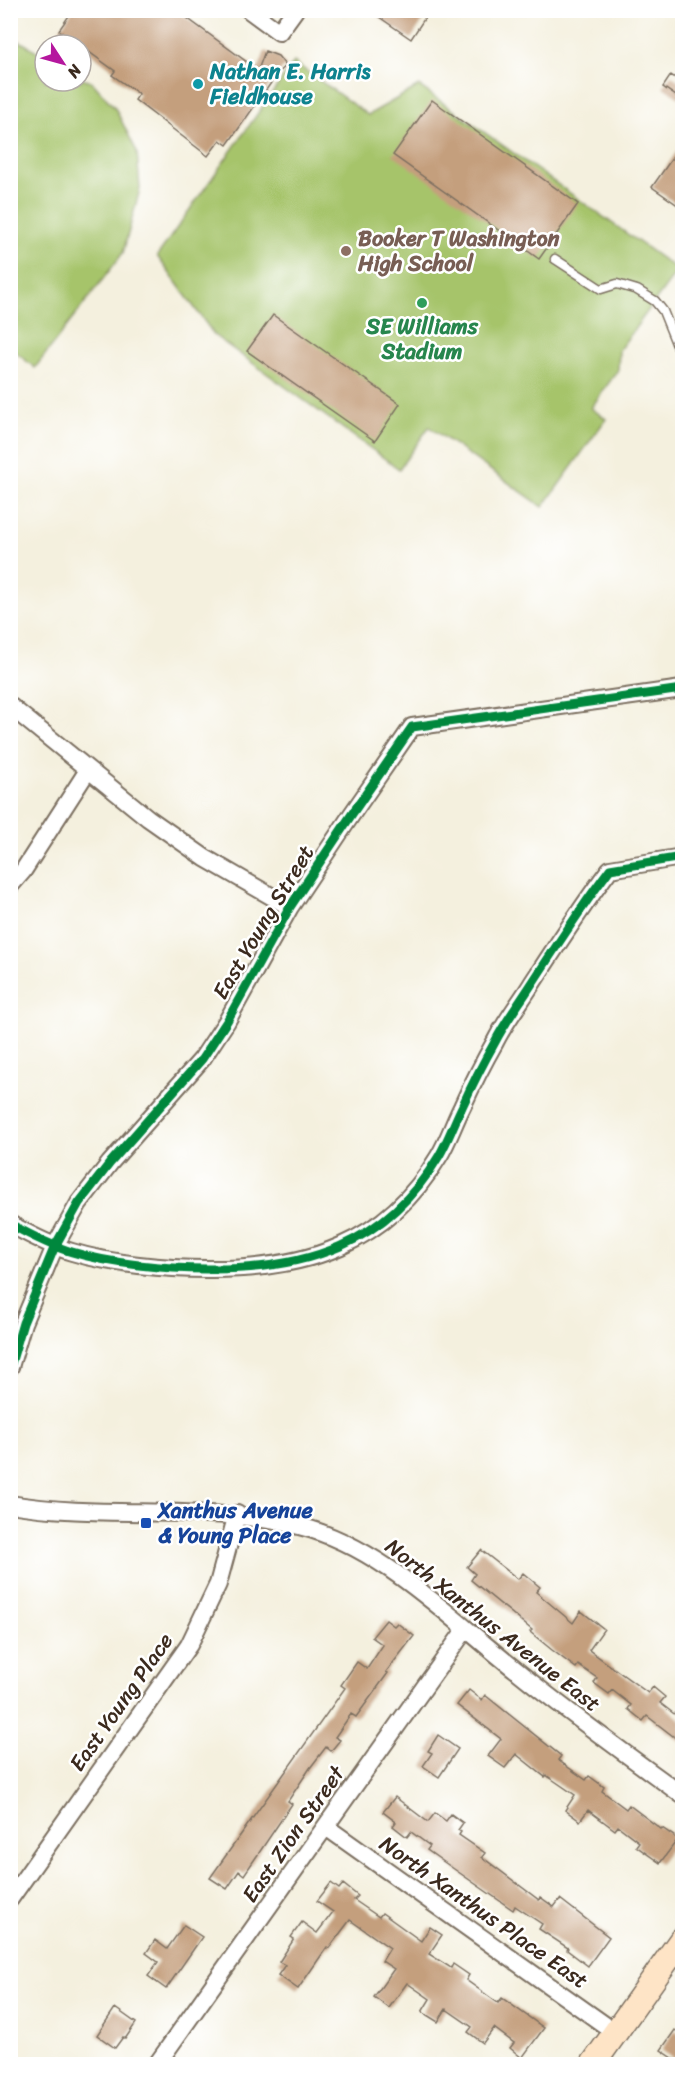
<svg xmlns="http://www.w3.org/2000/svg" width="693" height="2075" font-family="Sriracha,sans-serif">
  <rect width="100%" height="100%" fill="#fff"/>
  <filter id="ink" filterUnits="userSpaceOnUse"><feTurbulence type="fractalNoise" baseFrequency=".0167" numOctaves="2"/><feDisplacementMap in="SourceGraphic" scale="12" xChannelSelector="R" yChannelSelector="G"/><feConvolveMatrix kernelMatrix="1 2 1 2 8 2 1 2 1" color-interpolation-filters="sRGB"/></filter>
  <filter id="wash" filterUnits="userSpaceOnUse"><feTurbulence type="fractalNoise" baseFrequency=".008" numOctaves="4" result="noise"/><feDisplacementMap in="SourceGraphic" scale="24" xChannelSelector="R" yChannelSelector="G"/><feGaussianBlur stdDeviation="1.35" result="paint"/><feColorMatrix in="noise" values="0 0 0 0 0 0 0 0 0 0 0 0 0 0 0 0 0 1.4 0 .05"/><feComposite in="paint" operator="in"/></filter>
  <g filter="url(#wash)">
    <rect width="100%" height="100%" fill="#f4f0de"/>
    <path fill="#a6c46b" stroke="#707744" stroke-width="1.5" d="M11,36L45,56V81H81V77L93,83L115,108L137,152L140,189L123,253L35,368L11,348Z
      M294,62L368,115L419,86L678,270L619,350L618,370L591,408L606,419L543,507L429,427L399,469L215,336L157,256Z"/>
    <g id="blocks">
      <path fill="#c49f7d" d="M73,10H176L258,70L265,51L278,56L286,66L278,73L227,145L220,140L208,156L135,100L139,94L112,75L115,71L59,30Z
        M369,10H430L411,39Z
        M671,75L682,83V100L663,87Z
        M432,100L578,204L539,259L393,155Z
        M682,144V208L652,187Z
        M273,315L400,404L375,441L247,351Z
        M481,1550L518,1579L523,1573L540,1587L536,1592L573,1623L581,1611L604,1629L589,1650L648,1693L653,1687L665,1697L660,1703L682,1720V1743L647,1716L643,1721L628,1709L631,1705L612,1690L609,1694L594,1683L597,1678L578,1665L576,1668L552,1650L530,1632L532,1630L471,1580L475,1574L467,1567Z
        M386,1620L394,1626L397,1623L414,1636L386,1672L388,1673L356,1717L351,1714L335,1737L340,1740L331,1751L326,1747L310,1768L288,1801L292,1804L244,1875L239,1871L227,1889L210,1878L345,1688L341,1685L357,1662L367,1669L383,1645L372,1637Z
        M469,1690L482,1700L485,1695L561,1756L558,1760L586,1780L589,1776L604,1787L602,1791L626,1809L629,1805L661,1829L662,1828L678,1839L660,1863L636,1846L639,1842L618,1826L615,1830L588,1810L580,1821L565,1810L575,1795L546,1775L545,1777L516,1754L505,1768L488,1756L501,1739L457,1705Z
        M438,1735L458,1749L439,1777L423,1766L432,1753L428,1751Z
        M395,1797L428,1822L435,1813L446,1821L451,1814L463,1823L458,1830L461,1832L459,1835L485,1853L482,1857L539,1900L540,1897L554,1907L560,1899L609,1937L588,1966L567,1950L568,1948L539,1929L542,1924L515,1906L513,1910L441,1860L427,1850L430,1846L411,1832L407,1837L393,1826L396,1822L383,1812Z
        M331,1883L339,1889L343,1884L358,1896L354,1900L379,1917L382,1913L421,1941L430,1927L442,1935L429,1954L451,1968L453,1964L469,1975L466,1980L498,2003L502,1998L544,2028L522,2058L510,2048L514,2043L494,2028L483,2043L468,2032L472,2027L446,2009L438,2022L422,2012L430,1999L407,1983L389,2008L374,1997L394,1969L382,1961L390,1948L350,1920L329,1948L327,1947L298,1989L278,1975L285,1965L279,1962L294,1939L291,1937L302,1922L317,1933L333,1912L317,1901Z
        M184,1925L202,1937L166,1989L148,1976L158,1962L146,1953L155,1940L167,1949Z
        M115,2008L136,2023L125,2039L123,2037L115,2048L97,2035Z
        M675,2030L682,2035V2064L661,2050Z"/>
    </g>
  </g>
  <g filter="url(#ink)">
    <use href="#blocks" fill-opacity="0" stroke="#7c6f61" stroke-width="1.5"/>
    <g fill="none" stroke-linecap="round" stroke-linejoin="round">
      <defs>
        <path id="lane" d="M555,259L601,289L617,284L637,290L655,301L663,311L682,358"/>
        <path id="street" d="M249,10L279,32L295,10
          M10,706L148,818L205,858L290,907
          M10,886L23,871L88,770
          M10,1224C30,1235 51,1246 72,1252C111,1264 166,1269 207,1269C306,1270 386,1245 439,1156C448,1141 454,1123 462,1107C472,1085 483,1063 495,1042C505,1022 519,1004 531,985C557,945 582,906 610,869L682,857
          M10,1367L23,1323L55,1246L79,1203L110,1163L202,1059L227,1021L290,907L352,814L412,727L682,689
          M10,1504C106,1520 203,1503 299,1526C381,1546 451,1619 516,1670C570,1714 626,1754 682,1795
          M326,1827L616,2033
          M10,1899L189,1645L218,1584L237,1514
          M157,2064L465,1630"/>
        <path id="secondary" d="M593,2064L682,1939"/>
      </defs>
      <use href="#lane" stroke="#7c6f61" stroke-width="11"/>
      <use href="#street" stroke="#7c6f61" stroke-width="20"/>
      <use href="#secondary" stroke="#7c6f61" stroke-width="27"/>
      <use href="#lane" stroke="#fff" stroke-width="8"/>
      <use href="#street" stroke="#fff" stroke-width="16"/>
      <use href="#secondary" stroke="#fee4c6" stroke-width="24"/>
      <defs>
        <path id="cycleway" d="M10,1224C30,1235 51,1246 72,1252C111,1264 166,1269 207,1269C306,1270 386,1245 439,1156C448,1141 454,1123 462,1107C472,1085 483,1063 495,1042C505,1022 519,1004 531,985C557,945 582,906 610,869L682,857
          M10,1367L23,1323L55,1246L79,1203L110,1163L202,1059L227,1021L290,907L352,814L412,727L682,689"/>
      </defs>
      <use href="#cycleway" stroke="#fff" stroke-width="13"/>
      <use href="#cycleway" stroke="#00873e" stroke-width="9"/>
    </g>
  </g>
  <circle fill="#0f9aa8" stroke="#fff" stroke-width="2" cx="198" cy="84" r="6"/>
  <circle fill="#8d6e63" stroke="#fff" stroke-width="2" cx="346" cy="251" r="6"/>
  <circle fill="#2e9e5b" stroke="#fff" stroke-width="2" cx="422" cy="303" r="6"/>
  <rect fill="#1a4fb4" stroke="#fff" stroke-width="2" x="140" y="1517" width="12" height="12" rx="3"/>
  <g text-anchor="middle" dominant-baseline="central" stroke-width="5" stroke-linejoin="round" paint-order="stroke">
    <g font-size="22" font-weight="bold" fill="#0d838f" stroke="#fff" text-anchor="start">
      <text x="210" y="71">Nathan E. Harris<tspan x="210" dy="25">Fieldhouse</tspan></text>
    </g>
    <g font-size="22" font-weight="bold" fill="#785e54" stroke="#fff" text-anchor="start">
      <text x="358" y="238">Booker T Washington<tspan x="358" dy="25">High School</tspan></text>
    </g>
    <g font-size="22" font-weight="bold" fill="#27864d" stroke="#fff">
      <text x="422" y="326">SE Williams<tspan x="422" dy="25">Stadium</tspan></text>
    </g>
    <g font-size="22" fill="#3b2a1e" stroke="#fff">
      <text transform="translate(263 922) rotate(-59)">East Young Street</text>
      <text transform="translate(493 1625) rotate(38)">North Xanthus Avenue East</text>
      <text transform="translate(121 1702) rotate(-55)">East Young Place</text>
      <text transform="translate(293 1834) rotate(-55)">East Zion Street</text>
      <text transform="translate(484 1912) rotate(35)">North Xanthus Place East</text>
    </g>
    <g font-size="22" font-weight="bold" fill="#164399" stroke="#fff" text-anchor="start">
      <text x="158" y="1510">Xanthus Avenue<tspan x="158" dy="25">&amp; Young Place</tspan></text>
    </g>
  </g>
  <rect width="693" height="2075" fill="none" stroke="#fff" stroke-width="36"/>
  <g transform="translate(63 63) rotate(126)"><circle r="28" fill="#ffffff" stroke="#b1aaa5" stroke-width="1.5"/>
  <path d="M0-4.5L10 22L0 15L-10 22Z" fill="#b5179e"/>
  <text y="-9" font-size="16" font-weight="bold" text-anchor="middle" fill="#3b2a1e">N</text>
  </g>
</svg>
